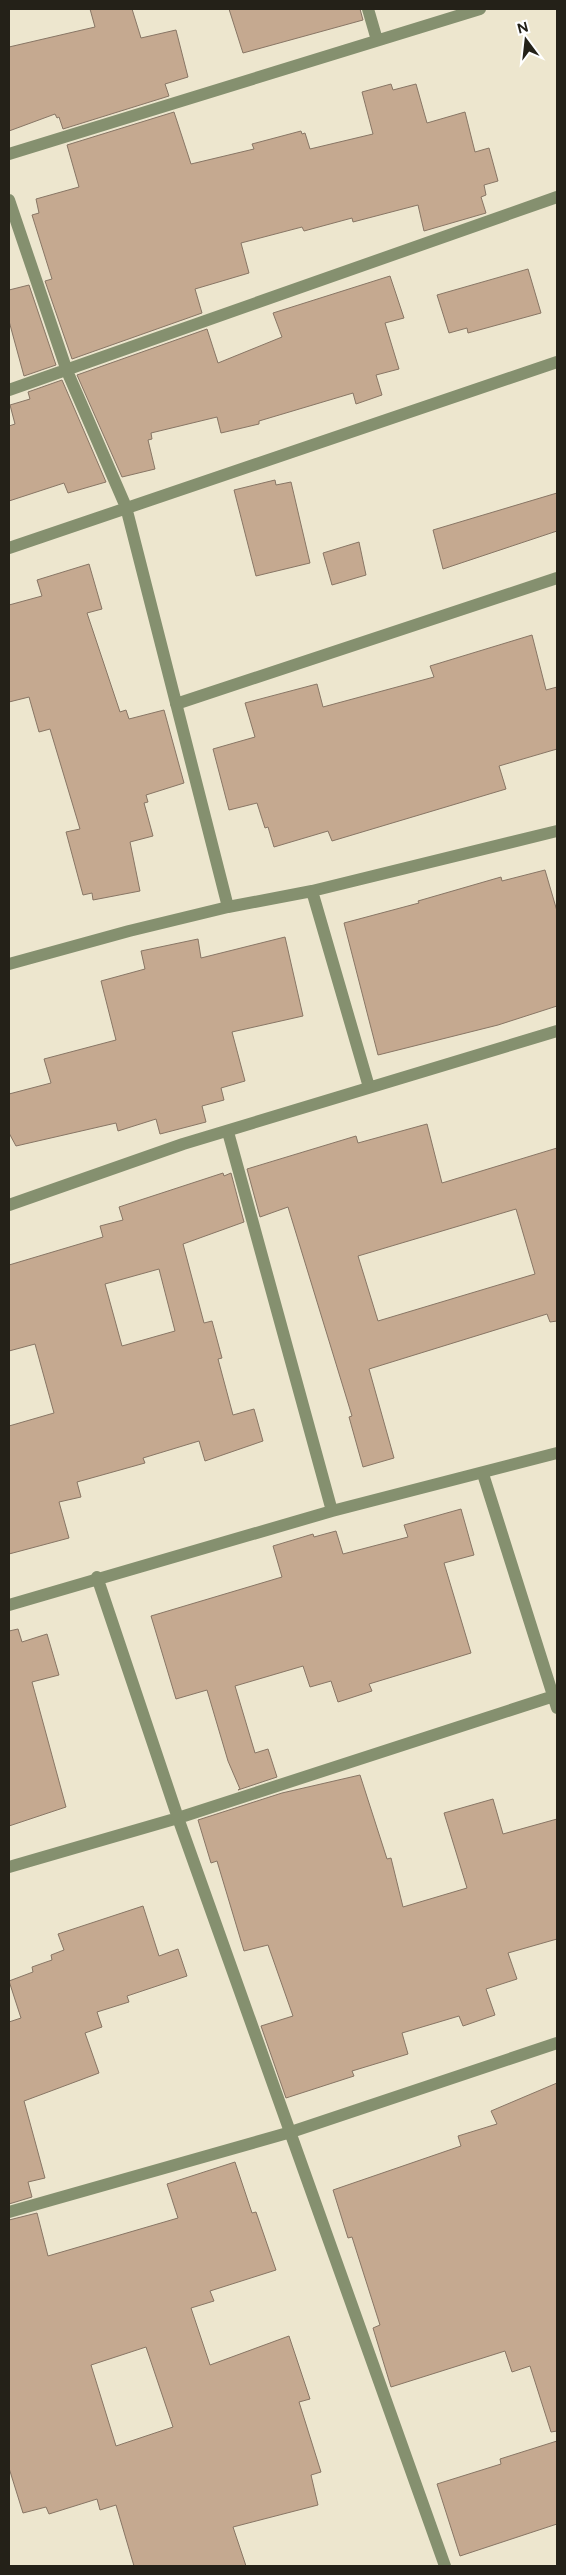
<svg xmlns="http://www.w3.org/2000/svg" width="566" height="2575" font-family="Figtree,sans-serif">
  <rect width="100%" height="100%" fill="#ede6ce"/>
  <path fill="#c5a990" stroke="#887665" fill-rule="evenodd" d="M90,9H132L141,38L176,30L188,77L165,84L169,96L63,129L59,117L57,118L55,114L9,131V47L95,27Z
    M229,9H360L363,20L243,53Z
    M391,84L393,90L416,84L427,123L465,112L475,152L489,148L498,181L484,185L486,195L481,197L486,213L424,231L418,205L353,222L352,218L304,231L302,227L241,243L249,273L195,289L202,313L72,359L45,281L52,279L32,215L39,213L36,199L79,187L67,145L174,112L191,164L254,149L252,144L301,131L302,134L305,133L310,149L373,134L362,92Z
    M528,269L541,313L468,333L467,328L449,333L437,295Z
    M390,276L404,318L385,323L399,369L376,375L382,395L356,404L353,393L259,421V424L221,433L217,417L151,433L152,439L148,440L155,469L122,477L77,375L207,329L218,363L282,337L273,313Z
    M29,285L56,365L24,376L9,321V290Z
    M62,380L106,482L68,493L64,483L9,501V426L15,424L10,405L30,399L28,392Z
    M275,480L276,485L291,482L310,563L256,576L234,490Z
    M557,493V531L443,569L433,530Z
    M359,542L366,575L332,585L323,553Z
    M89,564L102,609L87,613L120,712L126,710L129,719L164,710L184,783L146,795L148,802L144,803L153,836L130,842L140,891L93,900L92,893L83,895L66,832L80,829L50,729L39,732L29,697L9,702V605L42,596L37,580Z
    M532,635L546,690L557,687V749L499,766L506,789L332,841L328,831L274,847L268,827L265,828L257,803L229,810L213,749L255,737L245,703L317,684L323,707L434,677L430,666Z
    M545,870L557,911V1006L498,1025L378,1055L344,923L419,903L418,901L501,877L502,881Z
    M285,937L303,1016L232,1032L245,1081L221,1088L224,1100L202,1106L206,1122L160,1134L156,1119L118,1131L116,1123L16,1146L9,1133V1094L51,1083L44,1059L116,1040L101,981L145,969L141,951L198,939L201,958Z
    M427,1124L442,1183L557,1148V1321L550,1322L547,1314L369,1369L394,1458L363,1467L349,1417L352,1416L288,1207L260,1217L247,1169L356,1136L358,1143ZM516,1209L535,1274L378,1321L358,1256Z
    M223,1173L224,1176L231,1173L244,1222L183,1244L204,1323L212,1321L222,1358L218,1359L233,1415L254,1409L263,1441L205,1461L199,1441L143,1458L145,1463L77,1482L81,1497L59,1502L69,1538L9,1554V1426L54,1413L35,1344L9,1351V1265L103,1237L100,1226L123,1220L119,1207ZM159,1269L175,1331L122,1346L105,1284Z
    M461,1509L474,1555L444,1563L471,1653L369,1684L372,1691L338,1702L331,1681L310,1687L303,1666L235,1686L255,1753L268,1749L277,1777L238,1790L240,1789L228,1761L207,1690L176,1699L151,1616L282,1577L273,1546L313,1534L314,1537L336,1531L343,1554L408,1537L404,1525Z
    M18,1629L22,1642L47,1634L59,1675L32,1682L66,1807L9,1826V1631Z
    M360,1775L387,1859L391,1858L403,1907L467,1888L444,1813L493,1799L503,1834L557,1819V1939L508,1953L517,1979L486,1989L495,2015L463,2026L459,2016L402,2033L408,2054L352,2071L354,2076L286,2098L261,2026L293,2016L268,1945L244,1951L217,1861L211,1863L198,1820L282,1793Z
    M143,1906L159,1956L178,1949L187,1976L127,1996L129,2002L97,2012L102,2027L85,2033L99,2073L24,2101L45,2178L28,2182L32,2197L9,2204V2022L21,2018L9,1981L33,1972L32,1967L52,1960L51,1955L64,1950L58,1934Z
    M557,2083V2431L551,2432L530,2366L512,2372L505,2351L391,2387L373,2328L380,2325L352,2237L348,2238L333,2190L461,2146L458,2136L497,2124L491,2111Z
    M235,2162L252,2213L256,2212L276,2270L210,2291L214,2301L191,2308L210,2365L289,2336L310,2399L299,2402L321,2472L311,2475L318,2505L233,2527L246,2566H134L116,2505L100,2510L97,2499L49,2514L46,2507L23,2513L9,2468V2220L37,2213L48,2256L178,2218L167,2184ZM146,2347L173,2427L116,2446L91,2365Z
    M557,2441V2524L460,2556L437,2484L501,2464L500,2459Z"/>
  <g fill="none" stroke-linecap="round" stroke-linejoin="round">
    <path stroke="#85906f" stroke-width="12" d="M368,9L377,40
      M9,154L480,9
      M9,200L67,371L126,507L228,907
      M9,390L557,197
      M9,548L557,362
      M176,704L557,578
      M312,891L369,1087
      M9,964L129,931L228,907L312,891L557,831
      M228,1132L332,1511
      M9,1205L183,1144L557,1031
      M483,1474L557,1708
      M97,1577L178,1818L445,2566
      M9,1605L332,1511L557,1453
      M9,1867L178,1818L557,1695
      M9,2212L291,2132L557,2043"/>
  </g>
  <rect width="566" height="2575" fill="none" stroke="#242118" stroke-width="20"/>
  <g transform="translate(526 40) rotate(345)" stroke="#ffffff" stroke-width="4" paint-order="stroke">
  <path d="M0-4L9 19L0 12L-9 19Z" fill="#242118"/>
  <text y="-8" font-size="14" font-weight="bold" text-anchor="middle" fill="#242118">N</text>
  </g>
</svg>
